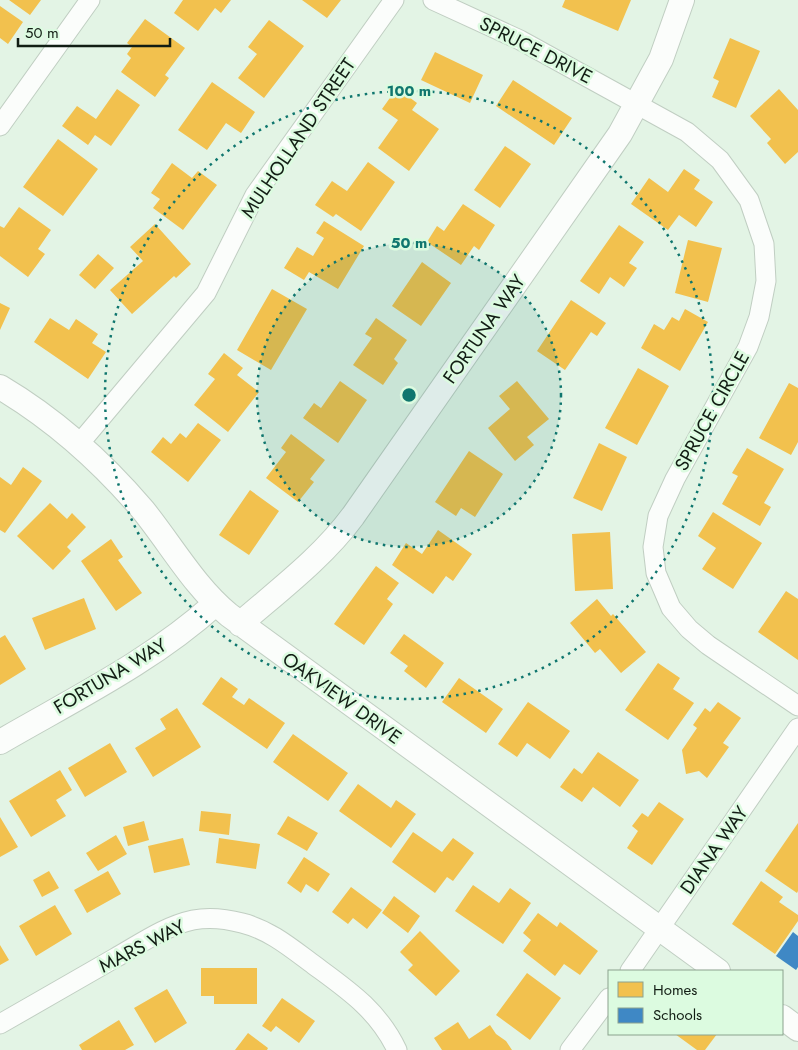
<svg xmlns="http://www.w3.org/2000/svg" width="798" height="1050" font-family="Jost,sans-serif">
  <rect width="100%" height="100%" fill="#e3f4e5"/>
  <path fill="#f2c14e" d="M9,0H41L30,15Z
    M183,0H231L221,13L215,8L198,31L174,13Z
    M302,0H341L327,18Z
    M565,0H631L618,31L562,7Z
    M0,6L23,22L8,44L0,38Z
    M145,19L185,48L165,75L169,78L155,97L121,72L131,58L127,54L132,47L127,43Z
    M269,20L304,46L264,98L238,78L257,54L248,47Z
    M730,38L760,51L736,108L712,97L719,81L713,78Z
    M435,52L483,75L470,103L421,80Z
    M513,80L572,118L554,145L496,106Z
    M212,82L255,112L241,133L226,123L207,150L178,130Z
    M397,88L417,103L412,110L439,129L409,171L378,148L398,120L382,109Z
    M117,89L140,105L111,146L95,135L88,145L62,126L77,106L96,119Z
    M779,89L798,110V152L785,164L767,143L771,139L750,116Z
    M58,139L98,169L63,216L23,187Z
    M505,146L531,164L500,208L474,190Z
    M368,162L395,182L361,231L336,214L333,217L315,205L332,181L347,191Z
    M172,163L192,178L198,171L217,185L183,230L153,208L160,199L151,193Z
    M684,169L700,180L694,189L713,202L696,227L679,215L668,230L631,204L649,178L668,192Z
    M463,204L495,225L479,250L474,246L461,265L427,242L437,226L444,231Z
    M19,207L51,230L38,249L45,254L28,277L0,256V226L4,228Z
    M324,221L364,246L338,289L309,272L304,280L284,268L297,247L313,256L324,238L316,233Z
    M155,224L191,264L176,278L174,276L132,314L110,290L143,261L130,247Z
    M619,225L644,242L629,263L637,268L624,287L610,277L599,294L580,281Z
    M688,240L722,248L708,302L675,293Z
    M98,254L114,268L95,289L79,275Z
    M422,262L451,283L421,326L392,306Z
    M272,289L307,309L271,370L237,350Z
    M571,300L606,323L597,336L591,332L565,370L537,351Z
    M0,303L10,308L0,330Z
    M685,309L708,322L680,371L641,348L654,324L664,330L672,317L679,321Z
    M50,318L69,330L76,319L98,334L92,343L106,352L88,379L34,342Z
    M376,318L407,340L394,359L398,363L383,385L353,365L372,338L365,334Z
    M224,353L243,368L237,375L259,392L228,432L194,405L215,379L208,374Z
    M638,368L669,386L637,445L605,428Z
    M340,381L367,400L338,443L303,418L314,403L321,408Z
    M517,381L549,419L527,437L534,445L515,461L488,428L510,409L499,396Z
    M789,383L798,388V442L791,455L759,438Z
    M198,423L221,440L188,482L151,452L163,437L171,444L180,433L186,438Z
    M291,434L325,460L310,479L314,482L298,502L266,478L286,452L281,448Z
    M599,443L627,457L602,511L573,498Z
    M747,448L784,469L764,503L771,507L760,526L722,504L738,476L732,473Z
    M469,451L503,474L475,517L461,508L456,516L435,502Z
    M23,467L42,481L5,533L0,530V477L11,485Z
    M250,490L279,511L249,555L219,535Z
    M50,503L67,519L72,513L86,527L67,547L71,551L53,570L17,536Z
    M713,512L762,543L733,589L702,569L716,548L698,536Z
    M438,530L472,554L453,581L446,576L433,594L392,565L406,543L422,554Z
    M610,532L613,589L575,591L572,534Z
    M111,539L123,557L118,560L142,593L116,611L81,561Z
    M376,566L399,583L387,599L393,604L364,645L334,624Z
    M786,591L798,599V660L758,632Z
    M84,598L96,629L45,650L32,618Z
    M597,599L611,616L613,614L646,652L621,673L600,649L595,653L570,623Z
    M404,634L444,663L426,688L404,671L408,666L390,653Z
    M5,635L26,669L0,685V638Z
    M658,663L680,678L673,689L694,703L668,740L625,710Z
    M221,677L238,689L232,697L244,705L249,698L285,723L267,749L202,704Z
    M459,678L503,709L486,733L442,702Z
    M528,702L570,731L550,759L527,743L517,757L498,744Z
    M718,702L741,718L723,743L729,747L707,778L699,771L686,774L682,750L697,728L693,725L705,708L710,712Z
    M177,708L201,747L153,777L135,748L166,729L160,719Z
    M293,734L348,773L328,801L273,762Z
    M110,743L127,772L85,797L68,768Z
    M598,752L639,780L620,807L593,787L582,802L560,787L574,768L582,774Z
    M60,770L72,790L56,800L66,816L31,837L9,801Z
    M358,784L391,808L396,800L416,814L391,848L339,811Z
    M659,802L684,819L652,865L627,848L638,831L632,826L642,813L648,817Z
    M201,811L231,814L229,835L199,831Z
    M288,816L318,833L307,851L277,834Z
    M0,817L18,847L0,857Z
    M144,821L149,840L128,846L123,827Z
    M798,823V891L797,893L765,871Z
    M413,832L442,852L453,838L474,853L453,881L447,877L435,893L392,862Z
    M116,835L127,854L98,871L86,853Z
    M183,838L190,865L154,873L148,846Z
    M219,838L260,844L256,869L216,863Z
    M304,857L330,874L318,892L306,884L301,893L287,883Z
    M49,871L59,888L42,897L33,880Z
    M108,871L121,894L87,913L74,890Z
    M761,881L783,897L779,902L798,915V921L775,954L732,924Z
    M473,885L499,903L510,888L531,903L503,944L455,911Z
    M351,887L382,910L367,929L353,918L348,924L332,912Z
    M394,896L420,916L408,933L382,913Z
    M55,905L72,934L36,956L19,926Z
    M538,913L557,927L560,922L598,951L580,975L564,964L555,976L523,951L531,940L523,933Z
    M420,931L460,971L436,996L408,970L413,965L400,952Z
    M0,945L9,960L0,965Z
    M201,968H257V1004H214V996H201Z
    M527,973L561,998L530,1040L496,1015Z
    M167,989L187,1023L155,1043L134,1008Z
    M282,998L315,1021L299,1043L276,1026L271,1032L262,1026Z
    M119,1020L134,1045L125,1050H82L79,1045Z
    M458,1022L469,1039L490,1025L496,1034L506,1041L512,1050H442L434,1038Z
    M248,1033L268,1048L267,1050H235Z
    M675,1034H717L705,1050H697Z"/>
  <path fill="#3f88c5" d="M793,932L798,936V967L796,970L776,956Z"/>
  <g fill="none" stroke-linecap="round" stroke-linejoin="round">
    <defs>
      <path id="minor" d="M433,0L520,40L687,132L720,160L749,200L764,244L766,281L759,317L748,347L675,479L658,516L653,547L656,573L671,608L689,629L708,645L798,706
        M0,126L90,0
        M79,444L206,293L255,195L394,0
        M630,971L798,728
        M0,1024C38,1002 77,980 115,958C140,944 165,926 193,920C208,917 227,919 242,923C270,930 291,948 314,965C348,990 378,1010 397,1050
        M570,1050L609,998"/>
      <path id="tertiary" d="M0,387C54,419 102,462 143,510C172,546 194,586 229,615L718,971
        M240,624C279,590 322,558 353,516L620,134L661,59L682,0
        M0,742C74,699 152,661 215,604
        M782,1017L798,1029"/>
    </defs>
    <use href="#minor" stroke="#c0cec2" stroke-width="21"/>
    <use href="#tertiary" stroke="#c0cec2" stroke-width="26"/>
    <use href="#minor" stroke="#fbfdfb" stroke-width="19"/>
    <use href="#tertiary" stroke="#fbfdfb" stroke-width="24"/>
  </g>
  <circle cx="409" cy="395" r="152" fill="#0f766e" fill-opacity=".12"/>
  <g fill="none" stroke="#0f766e" stroke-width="2.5" stroke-dasharray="2.5 5">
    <circle cx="409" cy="395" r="152"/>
    <circle cx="409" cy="395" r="304"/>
  </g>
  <g text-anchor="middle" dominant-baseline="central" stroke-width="5" stroke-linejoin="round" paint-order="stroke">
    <g font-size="19" fill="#121d14" stroke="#dcfbe0">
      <text transform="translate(536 50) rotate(27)">SPRUCE DRIVE</text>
      <text transform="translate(298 138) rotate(-56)">MULHOLLAND STREET</text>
      <text transform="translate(484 329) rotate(-55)">FORTUNA WAY</text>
      <text transform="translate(712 411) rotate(-61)">SPRUCE CIRCLE</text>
      <text transform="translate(110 676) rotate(-31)">FORTUNA WAY</text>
      <text transform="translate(342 698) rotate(36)">OAKVIEW DRIVE</text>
      <text transform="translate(714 850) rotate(-55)">DIANA WAY</text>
      <text transform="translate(142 946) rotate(-27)">MARS WAY</text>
    </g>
  </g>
  <circle cx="409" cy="395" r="8" fill="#0f766e" stroke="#dcfbe0" stroke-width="2.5"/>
  <g font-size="15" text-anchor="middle" font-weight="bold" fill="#0f766e" stroke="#dcfbe0" stroke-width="5" stroke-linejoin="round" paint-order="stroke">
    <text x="409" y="96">100 m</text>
    <text x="409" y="248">50 m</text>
  </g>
  <rect x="608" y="970" width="175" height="65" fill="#dcfbe0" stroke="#8ba28e"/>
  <rect x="618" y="982" width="25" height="15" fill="#f2c14e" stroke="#8ba28e"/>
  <text x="653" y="995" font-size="15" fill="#121d14">Homes</text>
  <rect x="618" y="1008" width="25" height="15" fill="#3f88c5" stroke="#8ba28e"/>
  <text x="653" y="1020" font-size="15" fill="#121d14">Schools</text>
  <path d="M18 38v8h152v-8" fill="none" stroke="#121d14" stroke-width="2.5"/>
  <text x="25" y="38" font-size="15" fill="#121d14" stroke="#dcfbe0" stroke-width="4" paint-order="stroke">50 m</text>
</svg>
